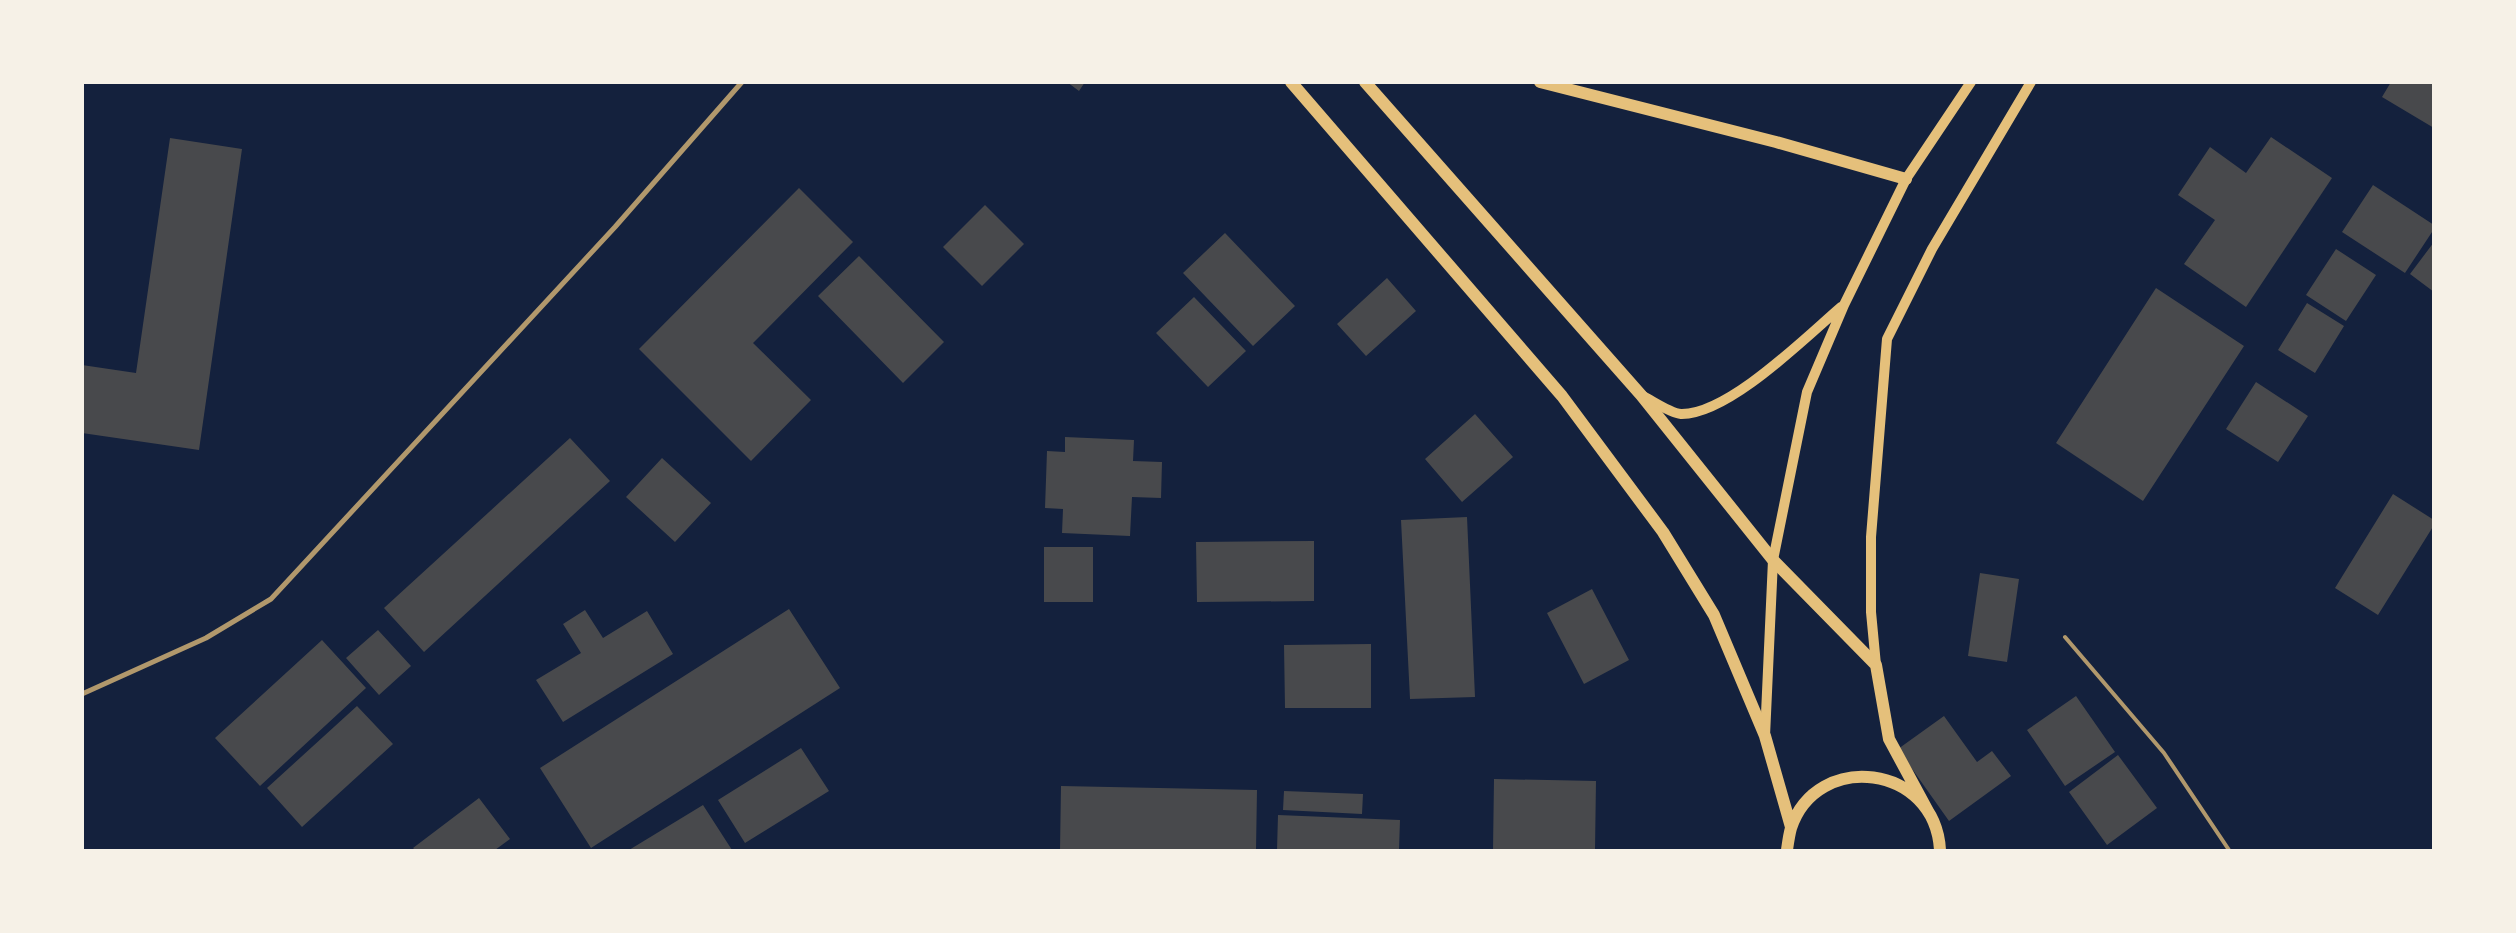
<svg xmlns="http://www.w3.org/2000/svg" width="2516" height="933" font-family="'Alegreya Sans',sans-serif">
  <rect width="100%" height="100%" fill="#14213d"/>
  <path fill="#48494c" d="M1067,82H1085L1079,91Z
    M2391,82H2434V128L2382,97Z
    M2271,137L2332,178L2246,307L2184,264L2215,220L2178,195L2210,147L2246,173Z
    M170,138L242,149L199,450L82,433V365L136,373Z
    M2373,185L2434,225V229L2405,273L2342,232Z
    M799,188L853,242L753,343L811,400L751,461L639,349Z
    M985,205L1024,244L982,286L943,247Z
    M1225,233L1295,306L1253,346L1183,273Z
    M2434,242V292L2410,274Z
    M2336,249L2376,275L2346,321L2306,295Z
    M859,256L944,342L903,383L818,296Z
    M1387,278L1416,311L1366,356L1337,324Z
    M2156,288L2244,346L2143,501L2056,443Z
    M1194,297L1246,351L1208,387L1156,333Z
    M2307,303L2344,326L2315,373L2278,350Z
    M2256,382L2308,416L2278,462L2226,429Z
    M1475,414L1513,457L1462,502L1425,459Z
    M1065,437L1134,440L1133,461L1162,462L1161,498L1132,497L1130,536L1062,533L1063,509L1045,508L1047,451L1065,452Z
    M570,438L610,481L424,652L384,608Z
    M662,458L711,503L675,542L626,497Z
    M2393,494L2434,520V525L2378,615L2335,588Z
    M1467,517L1475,697L1410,699L1401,520Z
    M1314,541V601L1197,602L1196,542Z
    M1044,547H1093V602H1044Z
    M1980,573L2019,579L2007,662L1968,656Z
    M1592,589L1629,660L1584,684L1547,613Z
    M789,609L840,688L591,848L540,768Z
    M585,610L603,638L647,611L673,654L563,722L536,680L581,653L563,624Z
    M378,630L411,666L379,695L346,658Z
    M322,640L366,688L260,786L215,738Z
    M1371,644V708H1285L1284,645Z
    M2076,696L2115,752L2065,786L2027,730Z
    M357,706L393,744L302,827L267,788Z
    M1944,716L1977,762L1992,751L2011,776L1949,821L1898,749Z
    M801,748L829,791L745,843L718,800Z
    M2118,755L2157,808L2107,845L2069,792Z
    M1494,779L1596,781L1595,850H1493Z
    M1061,786L1257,790L1256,850H1060Z
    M1284,791L1363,794L1362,814L1283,810Z
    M479,798L510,839L495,850H415L413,848Z
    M703,805L732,850H629Z
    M1278,815L1400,820L1399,850H1277Z"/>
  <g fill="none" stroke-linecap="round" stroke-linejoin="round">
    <path stroke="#b1986c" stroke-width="4" d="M2065,637L2164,753L2229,850"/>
    <path stroke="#b1986c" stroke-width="5" d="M82,694L206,638L271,599L615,227L742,82"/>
    <path stroke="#e5c07b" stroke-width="10" d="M1643,396C1653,401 1670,413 1681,414C1728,415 1806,337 1841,307
      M1876,665L1871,612V537L1887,339L1932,249L2031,82
      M1765,736L1773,560L1807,392L1844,305L1906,179L1971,82"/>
    <path stroke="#e5c07b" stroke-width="12" d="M1291,82L1562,396L1663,532L1714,615L1765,736L1791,827
      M1365,82L1641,395L1773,560L1876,665L1889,739L1929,813
      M1540,82L1776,142L1906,179
      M1787,850C1788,843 1789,835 1791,828C1817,750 1935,764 1940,850"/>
  </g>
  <rect width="2516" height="933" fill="none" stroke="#f6f1e7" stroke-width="168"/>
</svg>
